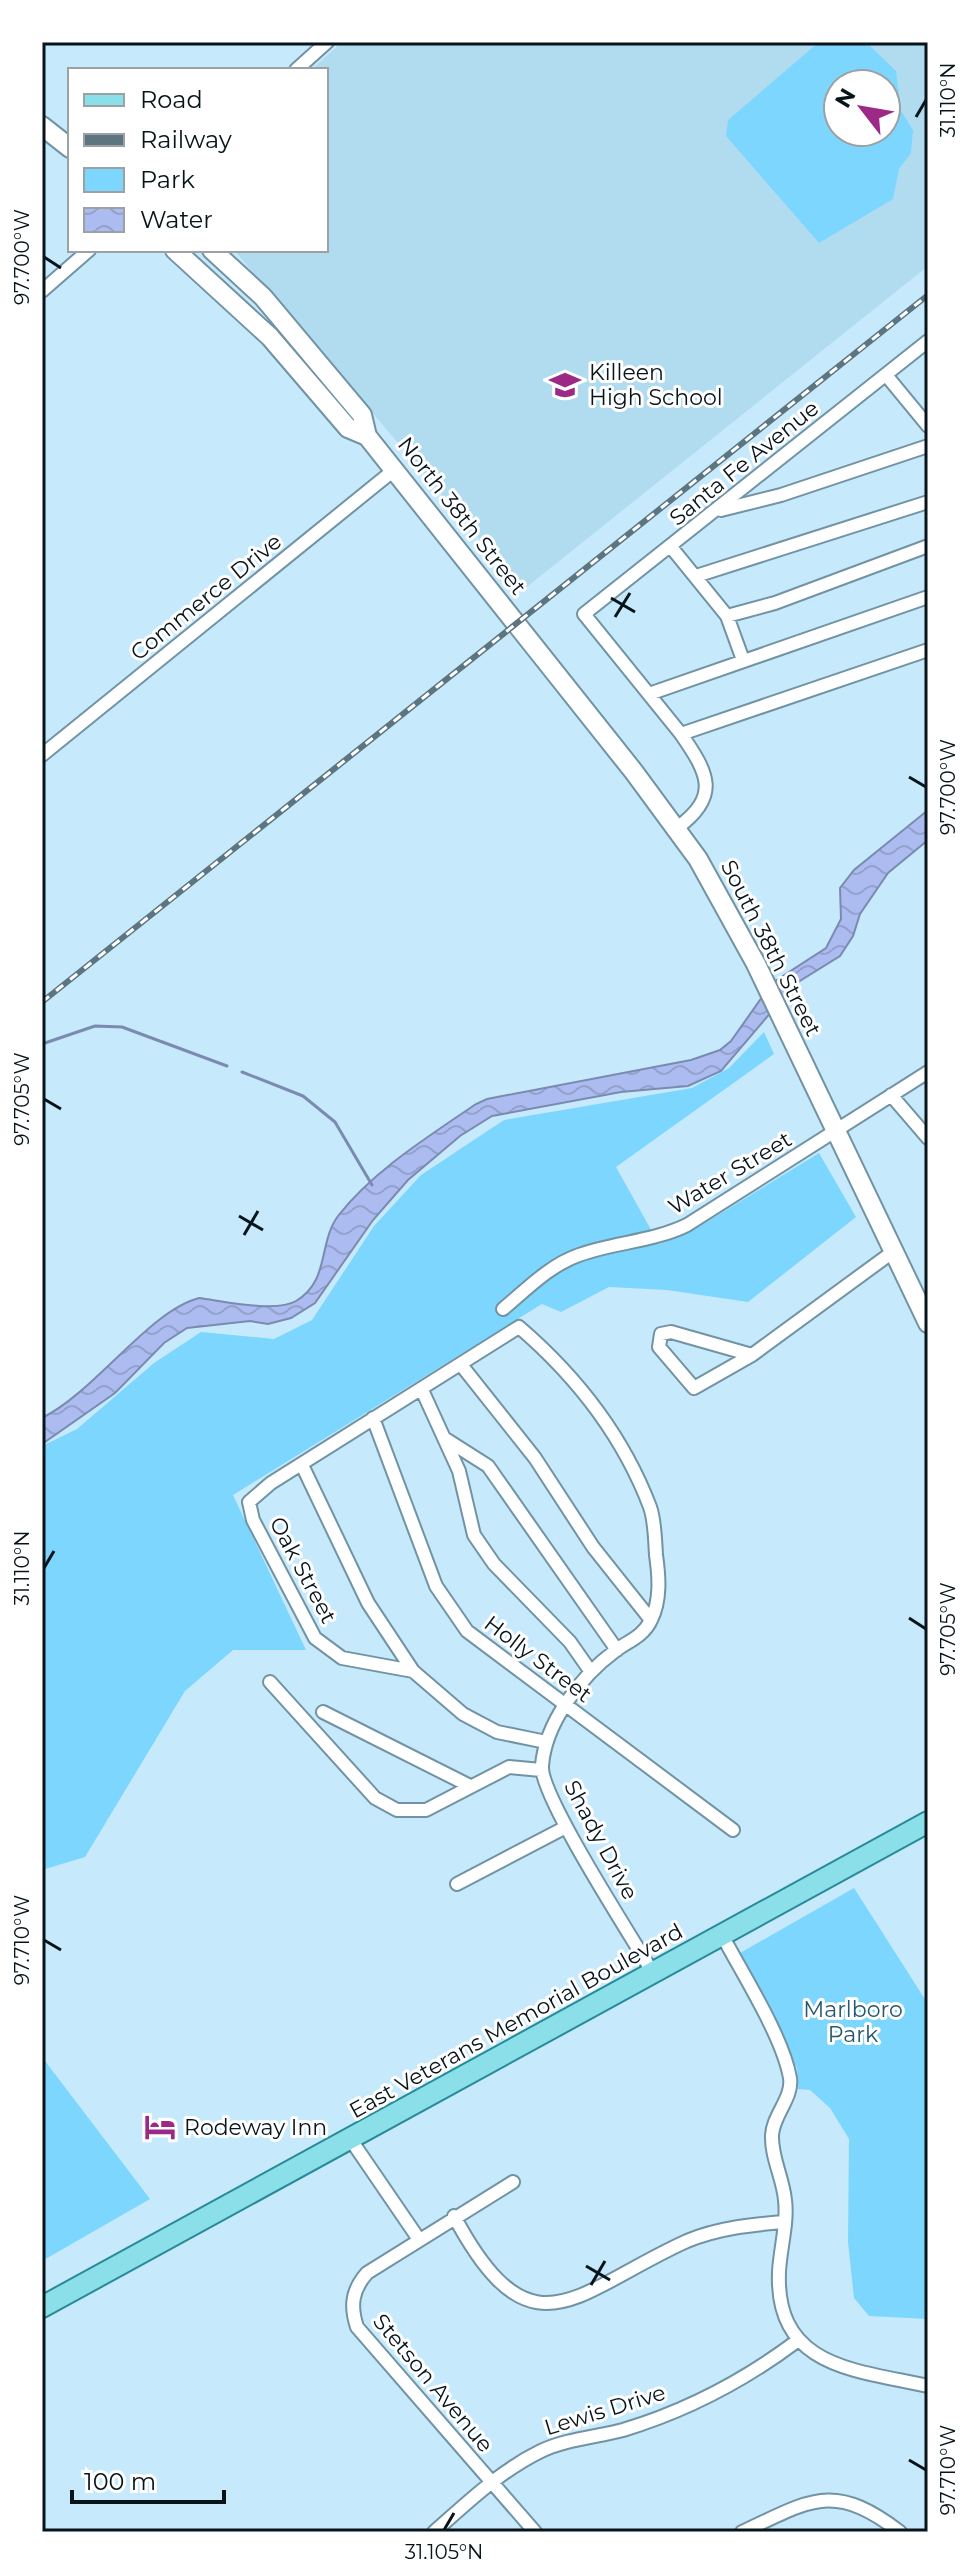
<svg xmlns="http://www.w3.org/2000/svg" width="970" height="2574" font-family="Montserrat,sans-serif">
  <defs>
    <pattern id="water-waves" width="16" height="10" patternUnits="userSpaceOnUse" patternTransform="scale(2)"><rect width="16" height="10" fill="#adbcf0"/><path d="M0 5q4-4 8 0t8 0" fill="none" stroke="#93a1cd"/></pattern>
  </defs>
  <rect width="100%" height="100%" fill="#c6eafc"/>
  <path fill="#b1dcf0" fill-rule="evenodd" d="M342,42H928V266L523,590L234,250H326V70H311ZM838,84H886V132H838Z"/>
  <path fill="#7dd6fe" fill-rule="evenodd" d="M819,42H866L896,71L901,111L913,130L911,153L899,169L893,199L819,243L726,136L728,120ZM886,84V132H838V84Z
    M764,1032L774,1054L616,1167L659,1244L697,1228L819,1153L856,1217L748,1302L667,1290L609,1287L561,1312L542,1304L233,1495L306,1650H233L185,1691L85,1857L42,1870V1446L77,1429L154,1363L201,1332L274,1339L312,1320L374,1226L421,1175L504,1120L692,1088L729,1068Z
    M854,1888L928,2004V2319L869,2316L854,2298L848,2242L849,2139L830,2108L810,2090L798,2089L797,2068L733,1957Z
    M42,2057L150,2199L42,2261Z"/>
  <path fill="url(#water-waves)" stroke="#7b8ab0" stroke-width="2" d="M928,810V840L888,873L860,914L853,936L840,956L795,984L721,1071L688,1086L621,1092L492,1116L460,1136L408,1180L373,1220L315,1303L291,1318L268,1324L250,1321L187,1328L164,1343L115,1393L42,1444V1418C96,1391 149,1311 199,1298C223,1301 276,1313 296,1301C330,1281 318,1243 338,1216C374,1170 428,1137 476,1104L487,1099L691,1060L720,1050L731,1041L772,983L826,948L841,919L840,888L854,870Z"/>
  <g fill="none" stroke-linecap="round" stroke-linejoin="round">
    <path stroke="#7b8ab0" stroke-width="3" d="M42,1044L95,1026L122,1027L227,1066
      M242,1072L303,1096L335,1122L372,1185"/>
    <defs>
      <path id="street" d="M296,70L327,42
        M42,291L89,250
        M886,375L928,426
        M721,510L781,495L928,446
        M671,547L727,616L743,660
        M696,576L928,502
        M727,616L775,603L928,546
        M649,694L928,597
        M681,734L584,614L928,341
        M42,755L394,470
        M677,828C721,796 708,773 681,734L928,650
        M891,1095L928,1138
        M503,1309C527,1289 550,1265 579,1255C615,1242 652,1242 687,1225L928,1072
        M671,1332L752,1355L694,1388L659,1347L661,1334Z
        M752,1355L894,1251
        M462,1366L535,1458L593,1547L651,1620
        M422,1390L459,1471L474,1535L494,1564L570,1642L591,1672
        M373,1418L436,1586L467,1631L733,1830
        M444,1438L488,1466L617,1650
        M302,1465L368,1603L413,1671
        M270,1682L375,1798L397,1810H426L509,1767L541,1770
        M323,1712L470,1786
        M546,1742L497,1732L463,1714L413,1671L342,1658L315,1638L253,1520L249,1502L271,1483L519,1327C576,1376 623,1436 650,1507C655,1521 655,1540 656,1555C659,1576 661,1600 651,1620C643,1637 628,1641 615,1651C581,1676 545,1723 542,1766C540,1796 633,1939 653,1973
        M457,1884L566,1827
        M722,1935C742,1973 783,2037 790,2078C793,2098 773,2115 772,2135C771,2157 783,2178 785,2200C788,2223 780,2249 779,2272C775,2368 856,2370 928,2386
        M351,2140L418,2238
        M513,2182L367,2273C352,2290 350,2306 357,2327L535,2532
        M454,2216C532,2362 576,2291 687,2241C718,2228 750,2225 783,2222
        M434,2532C468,2502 500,2471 541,2451C566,2439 597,2437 623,2430C686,2411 745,2380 797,2341
        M742,2532C811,2500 833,2481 900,2532"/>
      <path id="secondary" d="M42,126L70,148
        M175,250L270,337L348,428L367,436
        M212,250L263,297L362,415L367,436L634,772L698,859L756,964L928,1323"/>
      <path id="primary" d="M42,2307L928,1822"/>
    </defs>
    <use href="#street" stroke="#7193a3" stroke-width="16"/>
    <use href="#secondary" stroke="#7193a3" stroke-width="22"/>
    <use href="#primary" stroke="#298a97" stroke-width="24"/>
    <use href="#street" stroke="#fff" stroke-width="12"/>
    <use href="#secondary" stroke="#fff" stroke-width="18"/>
    <use href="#primary" stroke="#8adfe9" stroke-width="20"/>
    <defs>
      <path id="rail" d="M42,1002L928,295"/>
    </defs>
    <use href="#rail" stroke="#5d7580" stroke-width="6"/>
    <use href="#rail" stroke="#fff" stroke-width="3" stroke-dasharray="9" stroke-linecap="butt"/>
  </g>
  <path fill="none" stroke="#07141a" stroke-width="3" d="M916,117L926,100M44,257L61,268M611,598L635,612M615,617L630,593M909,777L926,787M44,1099L61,1109M239,1216L263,1230M244,1235L258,1211M44,1568L54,1551M909,1618L926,1629M44,1940L61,1950M586,2266L610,2280M591,2285L605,2261M909,2460L926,2470M444,2530L454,2513"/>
  <defs>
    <symbol id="school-bare" viewBox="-9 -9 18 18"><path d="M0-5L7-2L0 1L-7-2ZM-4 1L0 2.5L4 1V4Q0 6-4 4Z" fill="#9c2985" stroke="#fff" stroke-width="2.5" paint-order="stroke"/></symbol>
    <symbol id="hotel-bare" viewBox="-9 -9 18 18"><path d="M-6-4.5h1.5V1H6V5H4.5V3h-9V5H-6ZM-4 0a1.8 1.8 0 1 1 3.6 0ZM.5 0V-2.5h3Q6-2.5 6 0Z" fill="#9c2985" stroke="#fff" stroke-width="2.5" paint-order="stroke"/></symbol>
  </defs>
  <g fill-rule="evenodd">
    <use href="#school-bare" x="543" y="363" width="44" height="44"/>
    <use href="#hotel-bare" x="138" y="2105" width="44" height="44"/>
  </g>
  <g text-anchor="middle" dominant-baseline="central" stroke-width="6" stroke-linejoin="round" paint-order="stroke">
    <g font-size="22" fill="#07141a" stroke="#fff" text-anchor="start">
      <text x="589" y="372">Killeen<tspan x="589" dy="25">High School</tspan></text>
      <text x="184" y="2127">Rodeway Inn</text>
    </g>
    <g font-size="22" fill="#07141a" stroke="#fff">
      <text transform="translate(744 463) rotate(-39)">Santa Fe Avenue</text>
      <text transform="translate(462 516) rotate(52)">North 38th Street</text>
      <text transform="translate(206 597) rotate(-39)">Commerce Drive</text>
      <text transform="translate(771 948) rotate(63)">South 38th Street</text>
      <text transform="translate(730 1173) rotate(-31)">Water Street</text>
      <text transform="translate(303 1570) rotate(62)">Oak Street</text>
      <text transform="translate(538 1659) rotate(37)">Holly Street</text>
      <text transform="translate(601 1840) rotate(62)">Shady Drive</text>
      <text transform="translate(516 2021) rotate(-29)">East Veterans Memorial Boulevard</text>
      <text transform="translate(433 2383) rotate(50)">Stetson Avenue</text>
      <text transform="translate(605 2410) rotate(-17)">Lewis Drive</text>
    </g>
    <g font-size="22" fill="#27586d" stroke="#fff">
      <text x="853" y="2009">Marlboro<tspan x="853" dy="25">Park</tspan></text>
    </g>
  </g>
  <rect width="970" height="2574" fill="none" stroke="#ffffff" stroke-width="88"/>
  <rect x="68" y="68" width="260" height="184" fill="#ffffff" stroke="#9ca1a3" stroke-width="2"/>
  <rect x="84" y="94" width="40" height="12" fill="#8adfe9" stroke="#9ca1a3" stroke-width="2"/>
  <text x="140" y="108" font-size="24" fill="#07141a">Road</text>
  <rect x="84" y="134" width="40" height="12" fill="#5d7580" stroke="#9ca1a3" stroke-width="2"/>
  <text x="140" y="148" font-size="24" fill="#07141a">Railway</text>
  <rect x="84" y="168" width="40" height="24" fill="#7dd6fe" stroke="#9ca1a3" stroke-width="2"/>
  <text x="140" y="188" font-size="24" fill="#07141a">Park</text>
  <rect x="84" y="208" width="40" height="24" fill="url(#water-waves)" stroke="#9ca1a3" stroke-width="2"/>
  <text x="140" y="228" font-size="24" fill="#07141a">Water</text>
  <g transform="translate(862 108) rotate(301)"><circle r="38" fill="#ffffff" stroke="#9ca1a3" stroke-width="2"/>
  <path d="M0-6L14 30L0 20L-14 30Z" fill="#9c2985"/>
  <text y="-12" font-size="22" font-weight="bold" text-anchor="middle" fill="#07141a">N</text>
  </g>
  <path d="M72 2490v12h152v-12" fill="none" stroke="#07141a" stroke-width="4"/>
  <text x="84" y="2490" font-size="24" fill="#07141a" stroke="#ffffff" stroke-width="6" paint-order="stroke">100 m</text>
  <rect x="44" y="44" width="882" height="2486" fill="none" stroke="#07141a" stroke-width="3"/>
  <g font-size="20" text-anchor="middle" fill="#07141a">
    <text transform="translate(948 100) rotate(-90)" y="7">31.110°N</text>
    <text transform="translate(22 257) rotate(-90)" y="7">97.700°W</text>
    <text transform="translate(948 787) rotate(-90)" y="7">97.700°W</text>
    <text transform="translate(22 1099) rotate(-90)" y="7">97.705°W</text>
    <text transform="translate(22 1568) rotate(-90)" y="7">31.110°N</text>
    <text transform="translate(948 1629) rotate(-90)" y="7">97.705°W</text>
    <text transform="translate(22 1940) rotate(-90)" y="7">97.710°W</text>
    <text transform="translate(948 2470) rotate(-90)" y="7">97.710°W</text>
    <text x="444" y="2559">31.105°N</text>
  </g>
</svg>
